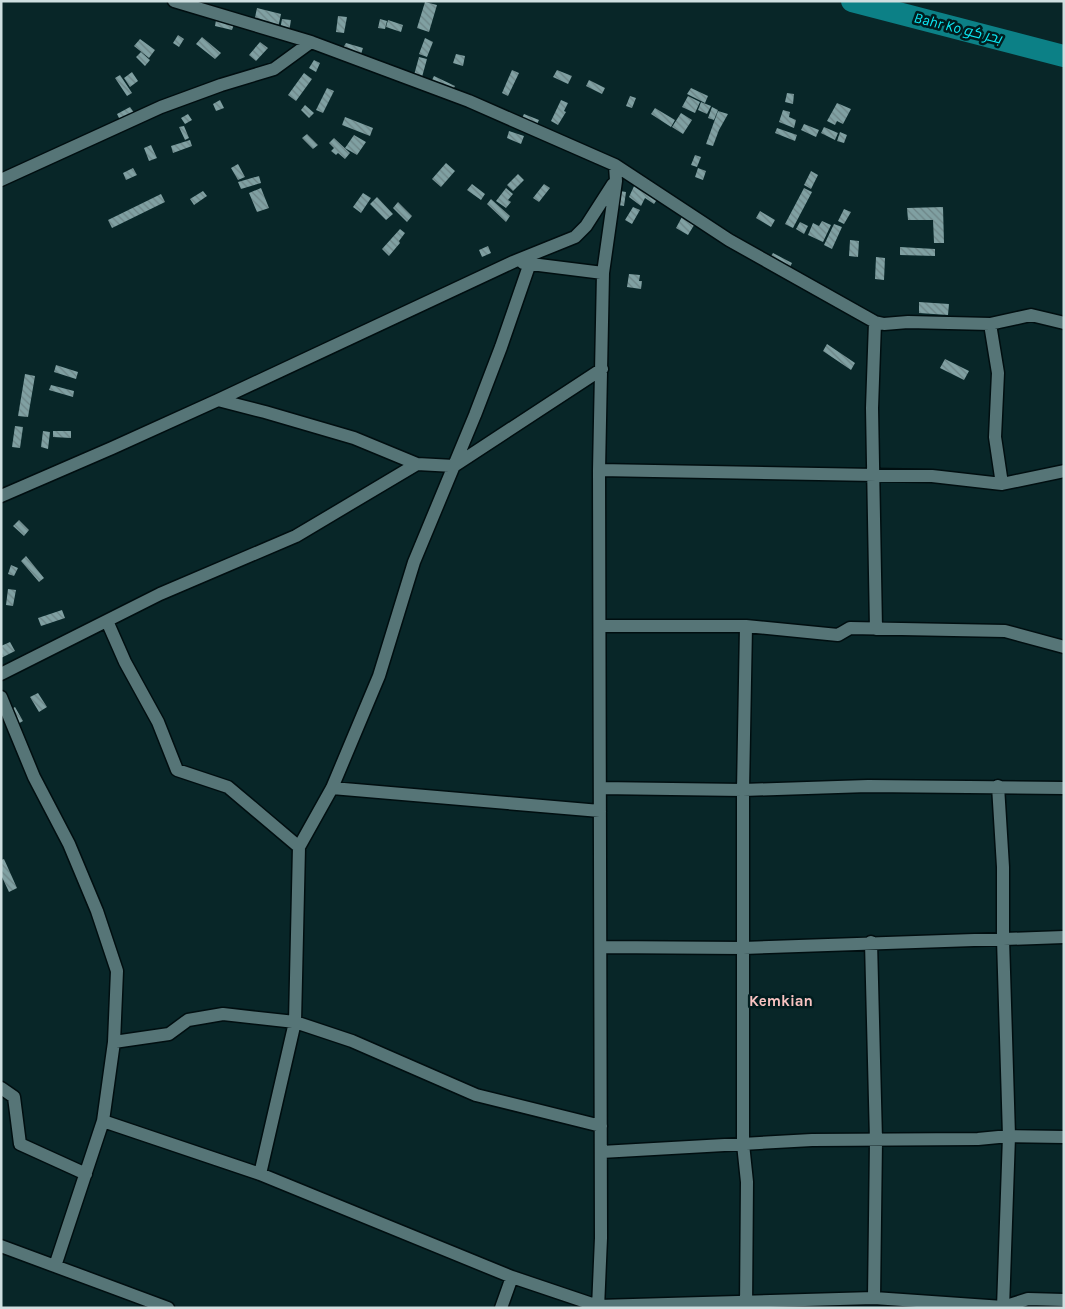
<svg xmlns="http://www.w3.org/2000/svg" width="1065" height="1309" font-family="Karla,Cairo,sans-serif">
  <defs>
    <pattern id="building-back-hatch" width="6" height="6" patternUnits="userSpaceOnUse" patternTransform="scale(1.25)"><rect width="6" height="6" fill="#80a0a2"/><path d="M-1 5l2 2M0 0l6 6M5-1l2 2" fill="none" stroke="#6c8486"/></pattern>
  </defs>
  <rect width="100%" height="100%" fill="#082628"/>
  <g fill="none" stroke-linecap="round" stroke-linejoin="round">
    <path stroke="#0c8086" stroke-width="22" d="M852,1L1064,56"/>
  </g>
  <path fill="url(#building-back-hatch)" d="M425,2L437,5L429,32L417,28Z
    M257,8L281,14L278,28L254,22Z
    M338,16L347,17L344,33L336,32Z
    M282,19L291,20L289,32L280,30Z
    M380,19L387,21L385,29L378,28Z
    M216,20L234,24L232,30L215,26Z
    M388,20L403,25L401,32L386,27Z
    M178,35L184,39L179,47L173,43Z
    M202,37L221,53L215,59L196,44Z
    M425,38L433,42L427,57L419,54Z
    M140,39L155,50L149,58L134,46Z
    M260,42L268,48L256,61L249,55Z
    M346,43L363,48L361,54L343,48Z
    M141,52L150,60L145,66L136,57Z
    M456,54L465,56L463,66L453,63Z
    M419,57L427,59L422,77L414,75Z
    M314,60L320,63L316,72L309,68Z
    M512,70L519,73L508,96L502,93Z
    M557,70L572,76L568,84L553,77Z
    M132,72L138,81L130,87L124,78Z
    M304,73L312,79L296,101L288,95Z
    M120,75L132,93L127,96L115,78Z
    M434,76L455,86L452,92L431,82Z
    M589,80L605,88L602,94L586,86Z
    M327,88L334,91L323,113L316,110Z
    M691,88L708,96L705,103L687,94Z
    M787,93L794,94L793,104L785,102Z
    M630,96L636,98L632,108L626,106Z
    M688,96L700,102L695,113L682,107Z
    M220,100L224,108L216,111L213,104Z
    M561,100L568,103L564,111L566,112L558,125L551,121Z
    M701,102L711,106L707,114L698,110Z
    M837,103L851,109L843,124L837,121L835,125L827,121Z
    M305,105L314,113L309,118L301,110Z
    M130,107L135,114L121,122L117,114Z
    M712,107L718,110L714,120L708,118Z
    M655,108L675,120L671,127L651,114Z
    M783,110L790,112L789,117L796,120L794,128L779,122Z
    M718,111L728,114L719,130L713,146L706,144Z
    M681,113L692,120L683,134L672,127Z
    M188,114L192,120L185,124L181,118Z
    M524,114L539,120L536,126L521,120Z
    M345,117L373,128L370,136L342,125Z
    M804,124L819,130L816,137L801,130Z
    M184,126L189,138L185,140L179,127Z
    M824,127L838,133L835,140L821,133Z
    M777,128L797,135L795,141L775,133Z
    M509,131L524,136L521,144L507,138Z
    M840,132L847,135L844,143L837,141Z
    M307,134L318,145L313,149L302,138Z
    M354,135L366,142L357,155L345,148Z
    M334,138L350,153L345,159L338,153L336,155L331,151L334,148L329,143Z
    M190,140L192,146L173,153L171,146Z
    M151,145L157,158L149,161L144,148Z
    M695,155L701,157L697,167L691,165Z
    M446,163L455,171L441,187L432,179Z
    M238,164L245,177L238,180L231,168Z
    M133,168L137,175L126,180L123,173Z
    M698,168L706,171L703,180L695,177Z
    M811,171L818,175L811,189L804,185Z
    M518,174L524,180L513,191L507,185Z
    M259,176L261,183L241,189L238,182Z
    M472,184L485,194L481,200L467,190Z
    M544,184L550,188L539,202L533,198Z
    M635,184L658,198L654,204L645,198L641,206L629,197Z
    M261,188L269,208L257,212L249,193Z
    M506,188L513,194L508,200L511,202L506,208L496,201Z
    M804,188L812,192L793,228L785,224Z
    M203,191L207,196L194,205L190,199Z
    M620,191L626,192L624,206L618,205Z
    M363,193L371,198L361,213L353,207Z
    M161,194L165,202L112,228L108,220Z
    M377,197L393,214L386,220L370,204Z
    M491,199L510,216L506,222L487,204Z
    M398,202L412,216L407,222L393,208Z
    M633,207L640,210L632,224L625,220Z
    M943,207L944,243H934L933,220H908L907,208Z
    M844,209L851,212L844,224L838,221Z
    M760,211L775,220L771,227L756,218Z
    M683,215L696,222L688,235L676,228Z
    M822,221L831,225L823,242L808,235L813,223L819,226Z
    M800,222L808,226L804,234L796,229Z
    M834,224L842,227L832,249L824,245Z
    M400,229L405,233L399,241L400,243L389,256L382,249Z
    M850,240L859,241L858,257L849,256Z
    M488,246L491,253L482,257L479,250Z
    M900,247L935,249V256L900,255Z
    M773,253L792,263L789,269L769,259Z
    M876,257L885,258L884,280L875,279Z
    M629,274L640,275L639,281H642L641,289L627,287Z
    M919,302L949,304L948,315L919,313Z
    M827,344L855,363L851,370L823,351Z
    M945,359L969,371L964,380L940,368Z
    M56,365L78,372L76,379L54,372Z
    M25,374L35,376L28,417L18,416Z
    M51,385L74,391L73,397L49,390Z
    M15,426L23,427L20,448L12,447Z
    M43,431L50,432L48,449L41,447Z
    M53,431H71V438L53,437Z
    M19,520L29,530L24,536L13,526Z
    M26,556L44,578L39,582L21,561Z
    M11,565L18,568L14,576L8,574Z
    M8,589L16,590L13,606L6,605Z
    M62,610L65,618L41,626L38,618Z
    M10,642L15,651L1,658V646Z
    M38,693L47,707L39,712L30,697Z
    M15,707L23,721L14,726L6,712Z
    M4,859L17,888L9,892L1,875V860Z"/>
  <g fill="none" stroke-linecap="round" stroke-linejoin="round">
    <defs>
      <path id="street" d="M174,1L311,42L469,101L615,165L729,240L875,322L884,324L908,322L990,324L1031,315L1064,323
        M1,180L161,107L221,85L274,69L311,42
        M523,263L603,273
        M875,322L872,408L876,629
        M990,324L998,373L995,437L1002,484
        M218,400L265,412L354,438L417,464L454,466L602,369
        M599,470L932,476L1002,484L1064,471
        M1,496L112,448L218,400L513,262L575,237L586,226L613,184
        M107,621L125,662L158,722L177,770L228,787L299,847
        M600,626H746L838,635L850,628L1005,631L1064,647
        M746,626L743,790V1144L747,1182L746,1308
        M1,674L160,594L296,536L417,464
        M1,697L34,777L69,844L97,911L117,971L114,1042L103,1121L55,1266
        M998,786L1003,867V939L1009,1136L1003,1308
        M332,788L600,811
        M600,788L743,790L868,786L1064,788
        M871,942L876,1140L874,1298
        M601,947L743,948L1064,937
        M114,1042L169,1034L188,1020L223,1014L295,1022L352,1041L476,1095L601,1126
        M1,1088L14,1097L20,1144L86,1174
        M103,1121L260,1174L512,1277L598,1306L874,1298L1003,1307L1028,1299L1064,1300
        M601,1152L812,1140L978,1139L1009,1136L1064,1137
        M260,1174L295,1022L299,847L332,788L379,676L414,562L475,415L501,347L530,263
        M1,1246L168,1308
        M501,1308L512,1277
        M598,1308L601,1238L599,470L603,273L616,181L615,165"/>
    </defs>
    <use href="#street" stroke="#000e10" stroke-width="15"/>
    <use href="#street" stroke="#567577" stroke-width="12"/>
  </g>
  <g text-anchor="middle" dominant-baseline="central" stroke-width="5" stroke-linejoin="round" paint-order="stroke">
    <g font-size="15" font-style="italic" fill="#0be8f3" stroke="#001c1e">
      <text transform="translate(958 28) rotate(14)">Bahr Ko بحر كو</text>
    </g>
    <g font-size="15" font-weight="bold" fill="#f9c4c2" stroke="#001c1e">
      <text x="781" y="1001">Kemkian</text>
    </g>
  </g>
  <rect width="1065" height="1309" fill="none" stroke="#cfdfe0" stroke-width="5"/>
</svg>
